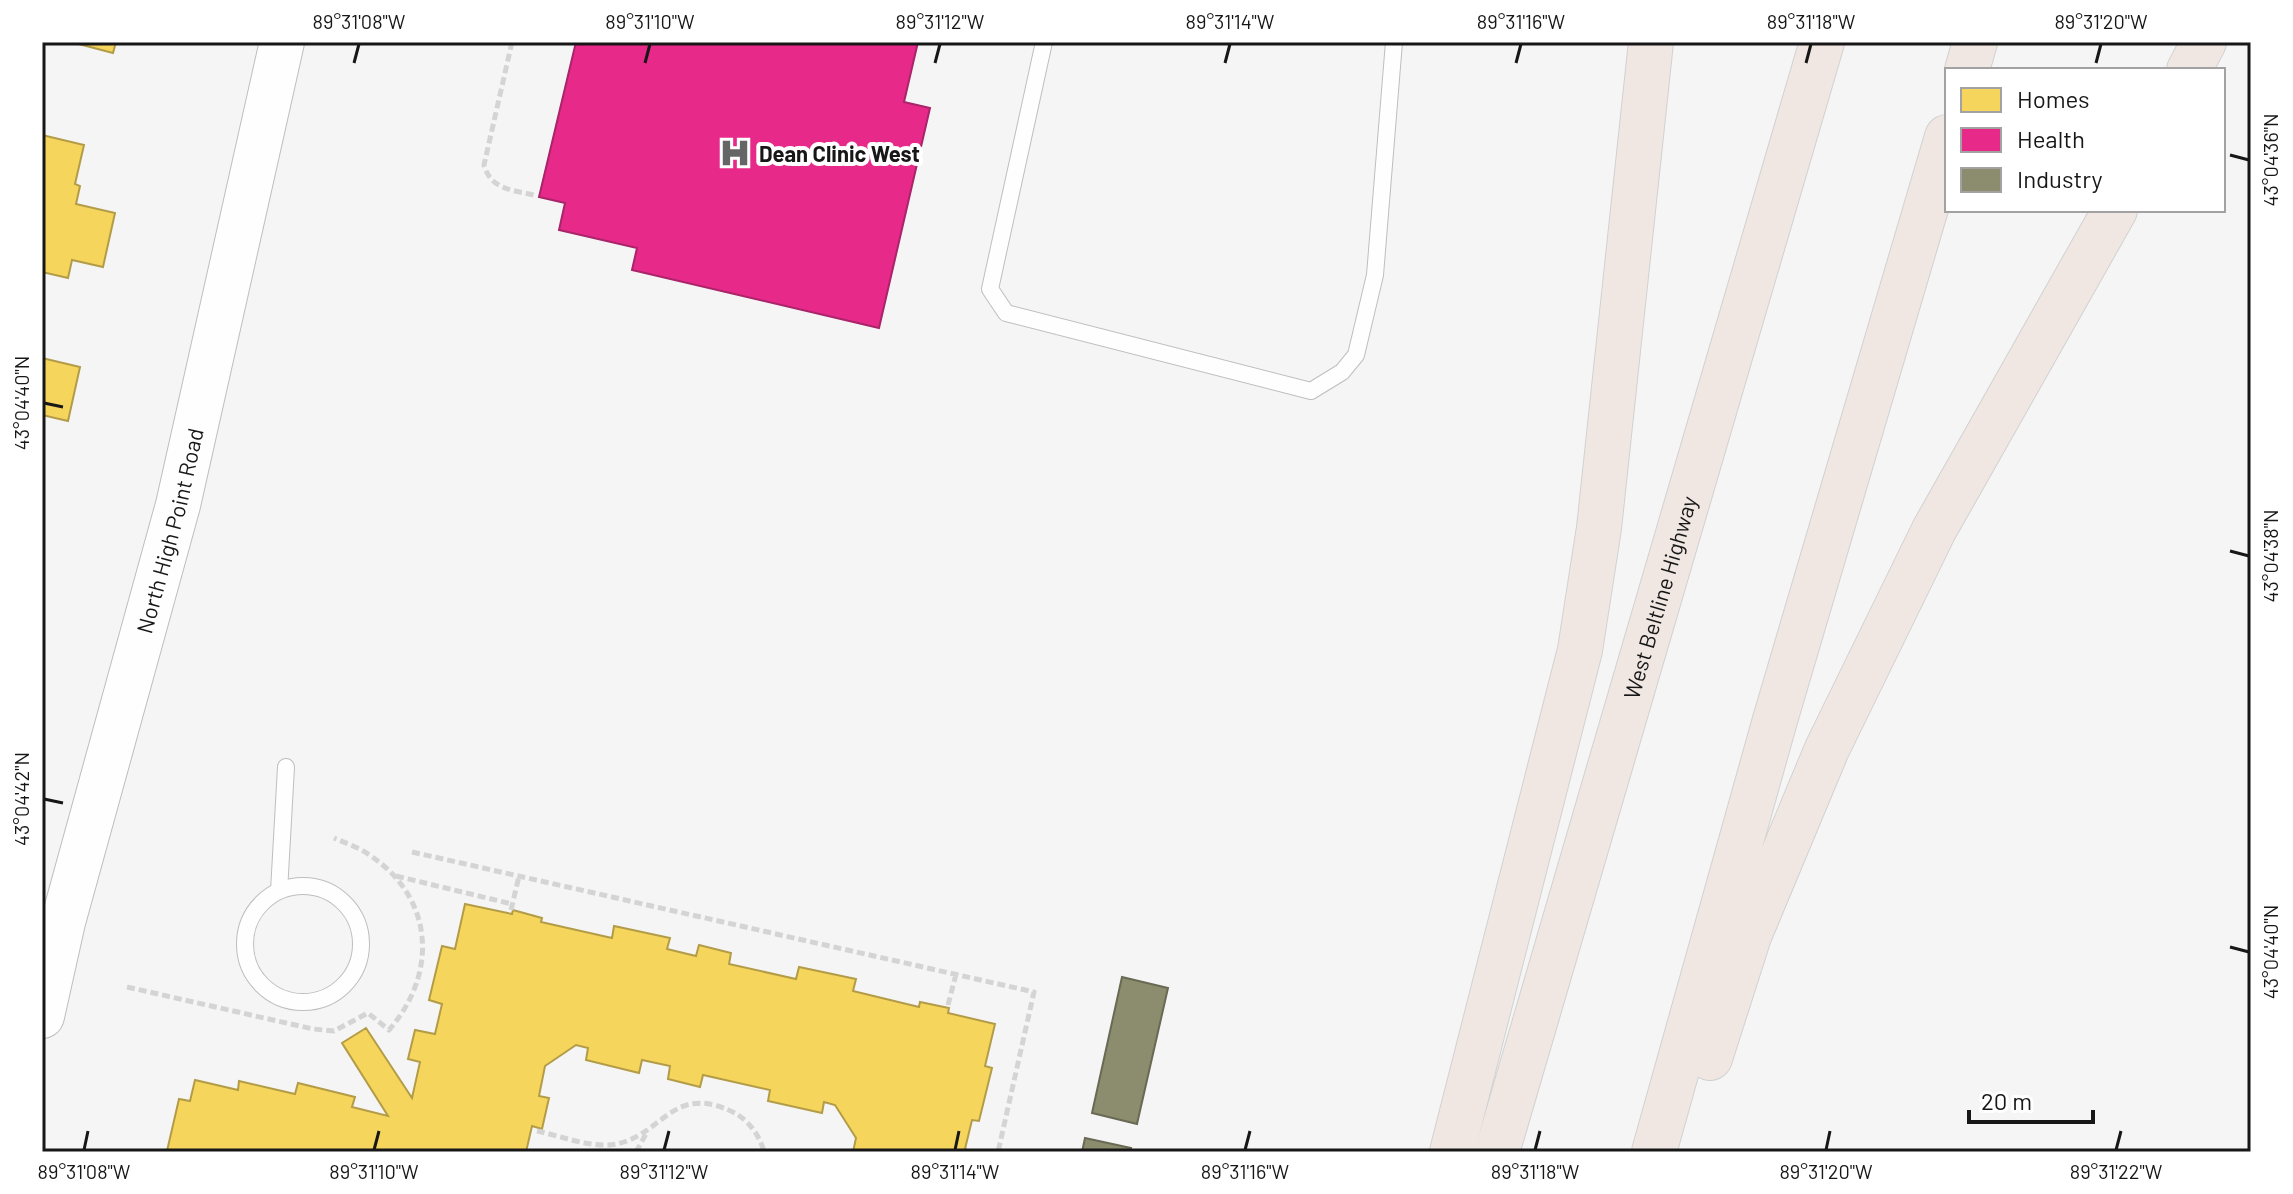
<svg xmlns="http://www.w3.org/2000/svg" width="2293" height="1194" font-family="Barlow,sans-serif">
  <rect width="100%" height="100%" fill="#f5f5f6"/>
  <path fill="#f6d55c" stroke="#b39c47" stroke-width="2" d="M71,42H116L113,53Z
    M42,135L84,145L75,184L80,186L76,204L115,213L103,267L72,260L68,278L42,272Z
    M42,358L80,367L68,421L42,415Z
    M465,904L512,914L513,910L542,918L541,922L612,938L614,926L670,938L667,949L696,956L699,945L731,953L729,964L796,979L799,967L856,979L853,991L919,1007L920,1002L949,1008L948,1013L995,1024L985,1066L992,1068L979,1121L972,1120L965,1149L971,1152H853L856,1138L835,1105L824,1102L822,1113L768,1101L770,1090L703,1075L700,1087L668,1079L670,1066L642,1060L639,1073L586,1060L588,1048L576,1045L545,1066L539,1096L549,1098L542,1129L532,1126L526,1152L167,1151L179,1099L190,1101L195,1080L238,1090L239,1081L295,1094L298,1083L355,1097L352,1107L388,1116L342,1043L366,1028L412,1098L420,1062L408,1059L415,1030L435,1034L442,1004L429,1000L442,946L455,949Z"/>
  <path fill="#e7298a" stroke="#a92468" stroke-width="2" d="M576,42H918L904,102L930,108L879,328L632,270L637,248L559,230L565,203L539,197Z"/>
  <path fill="#8c8c6e" stroke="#696954" stroke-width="2" d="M1122,977L1168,988L1137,1124L1092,1113Z
    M1085,1138L1131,1148L1130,1152H1082Z"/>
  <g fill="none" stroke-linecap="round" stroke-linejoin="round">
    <defs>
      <path id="lane" d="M1044,42L990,289L1006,313L1311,391L1342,372L1356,355L1375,275L1394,42
        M245 944a58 58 0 1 1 116 0a58 58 0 1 1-116 0Z
        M279,891L286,767"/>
      <g id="secondary">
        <path id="s1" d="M42,1016L63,922L178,505L282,42"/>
      </g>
      <g id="highway">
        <path d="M1967,70L1975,42"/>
        <path d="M2189,70L2204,42"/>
        <path d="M1710,1058L1749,936L1827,749L1934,530L2115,210"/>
        <path d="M1452,1152L1580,650L1599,528L1651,42"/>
        <path id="s2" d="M1497,1152L1822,42"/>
        <path d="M1654,1152L1775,720L1947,137"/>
      </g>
    </defs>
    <use href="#lane" stroke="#bebebf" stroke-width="18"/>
    <use href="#secondary" stroke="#bebebf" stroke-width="46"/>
    <use href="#highway" stroke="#d1d1d2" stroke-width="46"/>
    <path stroke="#d4d4d4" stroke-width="5" stroke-dasharray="8 4" stroke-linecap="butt" d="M512,42L484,165C491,190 513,190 534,195
      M412,852L1034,992L998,1152
      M396,876L512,904
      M511,910L519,876
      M127,987L313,1029L334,1031L368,1013L389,1030C439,972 434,897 368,854C358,847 345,843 334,838
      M948,1005L956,974
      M537,1131C561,1136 593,1149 617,1144C665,1133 673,1082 735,1113C749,1121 760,1136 764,1152
      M636,1152L647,1132"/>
    <use href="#lane" stroke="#fefefe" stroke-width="16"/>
    <use href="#secondary" stroke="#fefefe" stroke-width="44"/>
    <use href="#highway" stroke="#f0e7e3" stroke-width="44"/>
  </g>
  <path fill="none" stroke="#171717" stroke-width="3" d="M354,63L359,44M645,63L650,44M935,63L940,44M1225,63L1230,44M1516,63L1521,44M1806,63L1811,44M2096,63L2101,44M2230,155L2249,160M44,403L63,407M2230,551L2249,556M44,799L63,803M2230,947L2249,952M84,1150L88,1131M374,1150L379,1131M664,1150L669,1131M955,1150L959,1131M1245,1150L1250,1131M1535,1150L1540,1131M1826,1150L1830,1131M2116,1150L2121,1131"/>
  <defs>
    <symbol id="hospital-bare" viewBox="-9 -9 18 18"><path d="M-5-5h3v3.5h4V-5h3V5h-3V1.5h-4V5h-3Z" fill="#656565" stroke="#fff" stroke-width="2.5" paint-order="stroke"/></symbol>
  </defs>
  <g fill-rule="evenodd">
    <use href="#hospital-bare" x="713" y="131" width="44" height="44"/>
  </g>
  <g text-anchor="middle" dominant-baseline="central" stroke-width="8" stroke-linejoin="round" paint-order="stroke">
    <g font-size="22" font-weight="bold" fill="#171717" stroke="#fff" text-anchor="start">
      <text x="759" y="153">Dean Clinic West</text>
    </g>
    <g font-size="22" fill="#171717" stroke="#fff">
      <text stroke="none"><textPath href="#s1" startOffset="502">North High Point Road</textPath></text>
      <text stroke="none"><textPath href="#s2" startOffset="578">West Beltline Highway</textPath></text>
    </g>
  </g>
  <rect width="2293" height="1194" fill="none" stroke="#ffffff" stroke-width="88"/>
  <rect x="1945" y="68" width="280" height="144" fill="#ffffff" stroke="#a2a2a2" stroke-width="2"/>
  <rect x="1961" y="88" width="40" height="24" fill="#f6d55c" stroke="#a2a2a2" stroke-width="2"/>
  <text x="2017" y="108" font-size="24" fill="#171717">Homes</text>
  <rect x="1961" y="128" width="40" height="24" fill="#e7298a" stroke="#a2a2a2" stroke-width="2"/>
  <text x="2017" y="148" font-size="24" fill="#171717">Health</text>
  <rect x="1961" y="168" width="40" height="24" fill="#8c8c6e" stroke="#a2a2a2" stroke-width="2"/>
  <text x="2017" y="188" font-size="24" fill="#171717">Industry</text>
  <path d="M1969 1110v12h124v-12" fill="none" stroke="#171717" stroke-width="4"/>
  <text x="1981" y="1110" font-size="24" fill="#171717" stroke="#ffffff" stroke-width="6" paint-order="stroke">20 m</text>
  <rect x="44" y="44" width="2205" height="1106" fill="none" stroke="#171717" stroke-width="3"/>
  <g font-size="20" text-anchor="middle" fill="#171717">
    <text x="359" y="29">89°31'08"W</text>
    <text x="650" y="29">89°31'10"W</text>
    <text x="940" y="29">89°31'12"W</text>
    <text x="1230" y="29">89°31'14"W</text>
    <text x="1521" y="29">89°31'16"W</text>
    <text x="1811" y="29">89°31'18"W</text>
    <text x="2101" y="29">89°31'20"W</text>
    <text transform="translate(2271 160) rotate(-90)" y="7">43°04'36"N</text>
    <text transform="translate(22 403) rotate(-90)" y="7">43°04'40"N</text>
    <text transform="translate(2271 556) rotate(-90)" y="7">43°04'38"N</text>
    <text transform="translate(22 799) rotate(-90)" y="7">43°04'42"N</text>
    <text transform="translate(2271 952) rotate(-90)" y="7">43°04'40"N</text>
    <text x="84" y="1179">89°31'08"W</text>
    <text x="374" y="1179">89°31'10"W</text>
    <text x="664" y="1179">89°31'12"W</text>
    <text x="955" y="1179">89°31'14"W</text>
    <text x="1245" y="1179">89°31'16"W</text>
    <text x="1535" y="1179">89°31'18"W</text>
    <text x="1826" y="1179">89°31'20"W</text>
    <text x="2116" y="1179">89°31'22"W</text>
  </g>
</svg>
